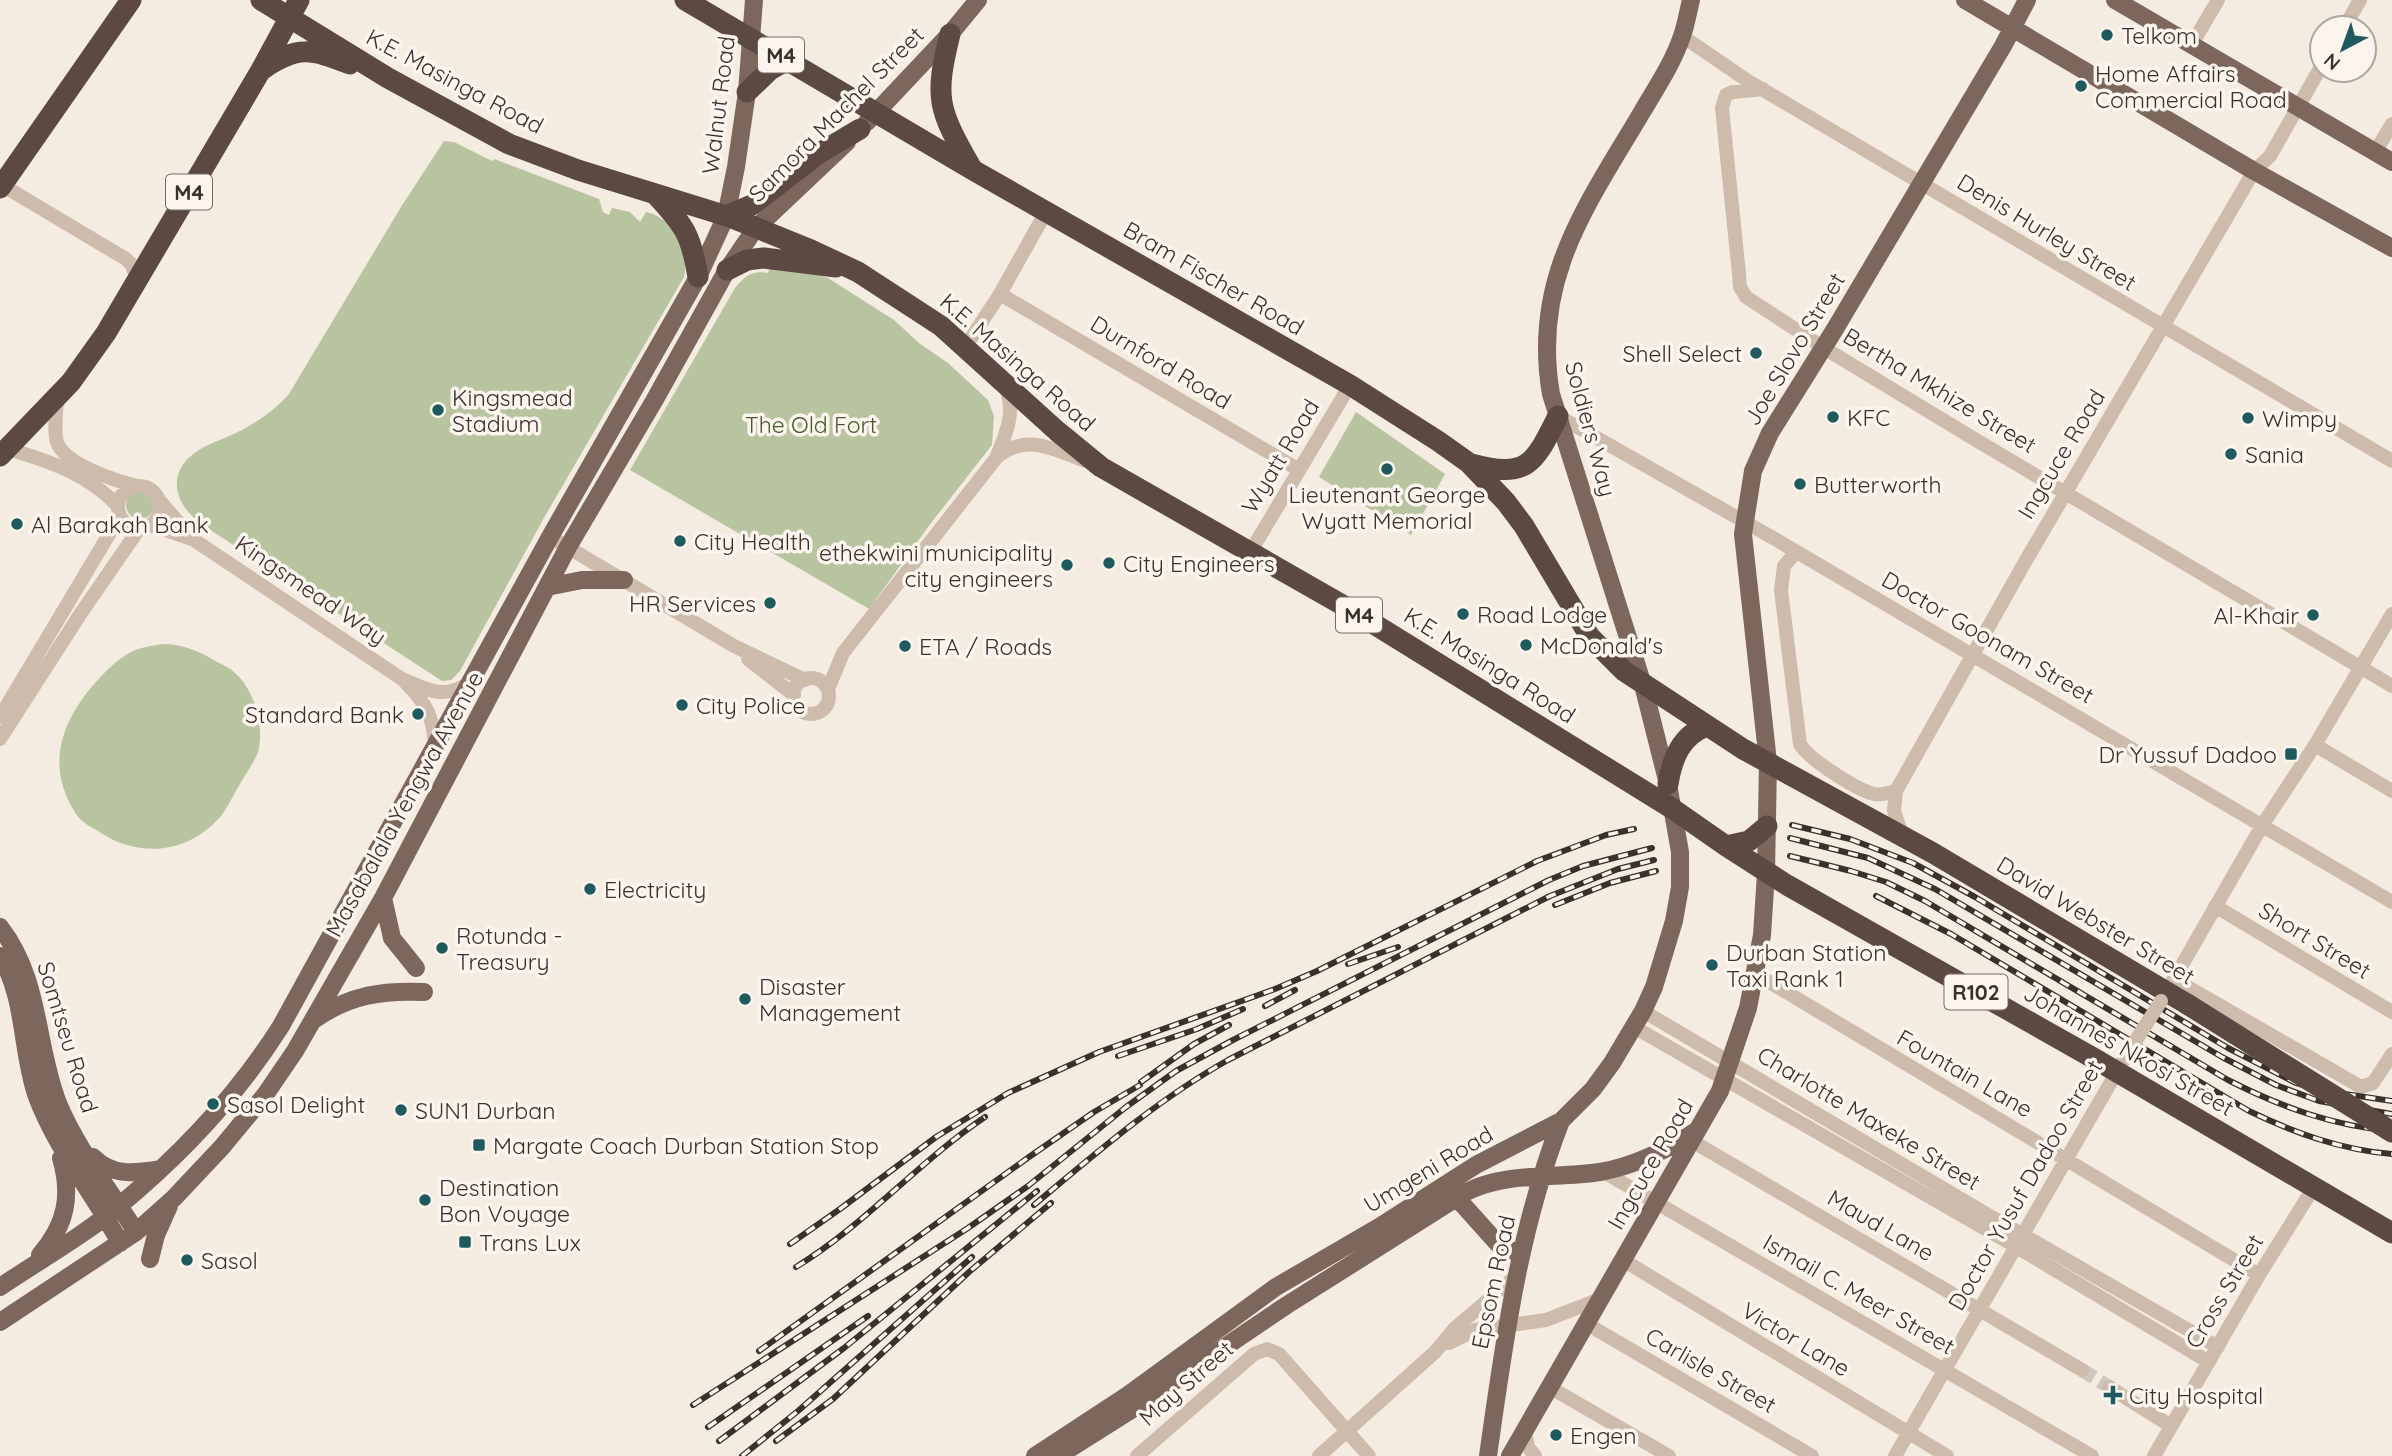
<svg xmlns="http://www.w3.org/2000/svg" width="2392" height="1456" font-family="Quicksand,sans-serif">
  <rect width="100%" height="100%" fill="#f4ebe1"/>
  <path fill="#b8c4a0" d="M444,141L454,142L492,161L494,159L599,199L603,212L609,215L612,208L630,212L640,222L646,212C673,217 690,252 684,277L545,516L460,671L451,680L442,681L198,522C170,497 168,468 202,448C215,441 229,437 242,430C259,421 277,408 289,394L401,207Z
    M772,262L828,278L894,320L919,343L948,363L988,400L994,416L992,445L931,523L869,609L630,470L735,288C745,276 752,270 768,273Z
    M1356,412L1445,474L1411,535L1319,477Z
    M126 505a14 14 0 1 1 28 0a14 14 0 1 1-28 0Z
    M162,644C183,644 199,651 217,662C223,665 230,668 235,673C254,689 265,727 258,752C254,763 246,773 240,784C234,793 230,803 224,812C194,852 142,860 101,833C93,828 81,822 76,814C45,766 61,722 95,683C106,671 116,660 131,652C141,647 152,646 162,644Z"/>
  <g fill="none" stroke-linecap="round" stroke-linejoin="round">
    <path stroke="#cfc6bd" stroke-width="14" stroke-dasharray="14 7" stroke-linecap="butt" d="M2082,1370L2109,1387"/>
    <path stroke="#cdbbac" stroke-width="14" d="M2344,28L2360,0
      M1682,36L1748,81L2392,461
      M2192,44L2218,0
      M1763,89L1733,92L1726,95L1722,108L1739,274L1740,287L1746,297L1824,348L1976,440L2392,686
      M2375,152L2392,124
      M2,185L126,259L131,264L138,280
      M1000,294L1299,470
      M966,346L1000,294L1047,210
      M57,398C57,411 53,429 57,442C64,464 116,481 137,486
      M1558,416L1775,539L2392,902
      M8,449C49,461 88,474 118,506
      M997,456C1007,431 1016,412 1005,385
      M118 507a21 21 0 1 1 42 0a21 21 0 1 1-42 0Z
      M159,500L190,536
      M151,525L194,540L402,679C428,690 443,700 469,683
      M559,542L734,646L805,680
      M1251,551L1350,385
      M1796,552L1784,566L1781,590L1800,744C1808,759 1857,790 1874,794C1881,796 1888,793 1896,791
      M748,659L794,695
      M793 696a18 18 0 1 1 36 0a18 18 0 1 1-36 0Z
      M406,683C427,705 433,715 435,746
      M828,689L843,653L997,457C1026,433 1054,449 1085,461
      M0,717L120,516
      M0,739L81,613L139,529
      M2315,745L2392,791
      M1902,835L1894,811L1896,791L2025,562L2254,171L2270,156L2322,65
      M2215,906L2392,1012
      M1756,974L2259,1275
      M2174,979L2361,1087L2373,1083L2392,1054
      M2163,998L2263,824L2315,745L2392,614
      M1643,1011L1983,1212L2218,1347
      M1634,1027L2015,1246L2209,1362
      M1692,1141L2082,1370
      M1602,1171L2092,1456
      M1623,1260L1947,1456
      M1587,1324L1812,1456
      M1449,1343L1475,1330L1546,1320L1600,1299
      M2109,1387L2171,1426
      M1551,1388L1669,1456
      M1525,1431L1528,1447L1535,1456
      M1137,1456L1254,1354L1267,1349L1279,1354L1369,1456
      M1319,1456L1435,1352L1455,1328L1515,1277
      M1895,1456L2126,1056
      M2154,1456L2259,1275L2314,1187"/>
    <path stroke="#7d675c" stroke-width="18" d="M1965,0L2254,171L2392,248
      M2115,0L2392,162
      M867,122L950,34L978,0
      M547,587L582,580H624
      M383,898L392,938L416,968
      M0,927C41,980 35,1044 58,1103C77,1149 110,1190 136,1232
      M0,956C26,997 21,1052 37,1097C57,1150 94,1194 120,1243
      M315,1019C350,995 383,990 424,992
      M93,1157C113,1177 135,1173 161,1169
      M1456,1197L1499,1245L1507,1250L1520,1252
      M40,1255C66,1225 72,1196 61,1158
      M150,1259L156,1235L169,1206
      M0,1287C40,1260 83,1236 120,1205C183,1153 238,1094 281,1026L550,537L698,277L726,216L736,167L747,92L754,0
      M0,1322L136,1232L174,1198L222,1147L265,1095L295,1051L383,898L568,547L654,401L727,270L755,229L847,142
      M1035,1456L1128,1395L1276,1287L1379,1227L1476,1165L1561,1121L1593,1089L1612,1063L1643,1011L1654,987L1674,921L1680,887V852L1668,784L1643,685L1551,394C1531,279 1587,205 1642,112C1656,88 1673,63 1682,36C1686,25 1688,12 1691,0
      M1058,1456L1136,1407L1287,1305L1466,1192C1509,1171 1555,1179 1600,1172C1634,1166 1667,1150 1696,1131
      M1488,1456C1504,1342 1519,1229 1561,1121
      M1510,1456L1720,1091L1748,1008L1762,935L1766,873L1768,762L1743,534L1753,471L1770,433L1835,329L2003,46L2027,0"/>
    <path stroke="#5c4a42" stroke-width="21" d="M261,0L388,78L509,144L578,170L730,217L811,250L858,272L941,326L1057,431L1101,467L1353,611L1673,809L1726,846L1787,885L2095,1059L2392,1233
      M685,0L973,170L1350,385L1438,441L1469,463L1506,502L1524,526L1590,637L1624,671L1743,749L1933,853L2187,1004
      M950,34C934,99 938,109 971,167
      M263,69C298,45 311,49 350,64
      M747,92L770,70L789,59
      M0,188L131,0
      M656,195C685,226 691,235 698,277
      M726,216L752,205L818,154L860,129
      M727,270L747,260L764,258L836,267
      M0,456L71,382L106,333L261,70L299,0
      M1471,464C1528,479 1534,464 1558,416
      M1668,784C1672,759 1681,735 1707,726
      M1726,846L1749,841L1767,826"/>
    <defs>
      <path id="rail" d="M1792,825L1850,839L1913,863L1975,897L2228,1048L2296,1083L2318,1090L2392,1101
        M1790,838L1868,858L1935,889L2222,1057L2276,1085L2319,1101L2392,1114
        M1790,856L1851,871L1886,882L1925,901L2228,1080C2281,1107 2333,1126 2392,1131
        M1876,896L1951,934L2249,1111C2295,1133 2341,1150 2392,1154
        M1555,905L1610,883L1656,871
        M1348,964L1398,947
        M1265,1006L1295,990
        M1118,1056L1197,1029L1243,1009
        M1141,1082L1194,1044L1229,1025
        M1034,1205C1096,1153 1157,1100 1228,1060L1550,896L1618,869L1654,860
        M790,1244L840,1209L936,1137L1008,1093L1099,1052L1275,989L1317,971L1537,861L1606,835L1634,829
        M796,1267C865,1225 918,1162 985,1117
        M759,1351L1029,1157L1094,1112L1140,1085
        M693,1405L968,1228L1028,1186L1126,1107L1176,1071L1233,1040L1549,880L1583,866L1652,848
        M708,1427L868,1316
        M719,1441L844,1348L1037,1191
        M776,1441L833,1399L969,1272L1051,1203
        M742,1456L798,1411L972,1257"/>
    </defs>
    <use href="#rail" stroke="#3b302b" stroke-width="6"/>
    <use href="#rail" stroke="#fbf5ee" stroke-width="3.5" stroke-dasharray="10" stroke-linecap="butt"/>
    <path stroke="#cdbbac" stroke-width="14" d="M2126,1056L2161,1001"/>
    <path stroke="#5c4a42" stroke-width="21" d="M2187,1004L2392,1132"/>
  </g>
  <g fill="#1f5a5e" stroke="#fbf5ee" stroke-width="2.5">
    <circle cx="2107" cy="35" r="7"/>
    <circle cx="2081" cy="86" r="7"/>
    <circle cx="1756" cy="353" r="7"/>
    <circle cx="438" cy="410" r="7"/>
    <circle cx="1833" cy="417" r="7"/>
    <circle cx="2248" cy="418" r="7"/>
    <circle cx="2231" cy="454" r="7"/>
    <circle cx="1387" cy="469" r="7"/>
    <circle cx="1800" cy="484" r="7"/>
    <circle cx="17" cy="524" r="7"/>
    <circle cx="680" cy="541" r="7"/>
    <circle cx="1109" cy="563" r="7"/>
    <circle cx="1067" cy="565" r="7"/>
    <circle cx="770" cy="603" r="7"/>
    <circle cx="1463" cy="614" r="7"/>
    <circle cx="2313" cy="615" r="7"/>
    <circle cx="1526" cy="645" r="7"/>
    <circle cx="905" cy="646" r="7"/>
    <circle cx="682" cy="705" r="7"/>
    <circle cx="418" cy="714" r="7"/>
    <rect x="2284" y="747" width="14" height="14" rx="3.5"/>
    <circle cx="590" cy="889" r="7"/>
    <circle cx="442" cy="948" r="7"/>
    <circle cx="1712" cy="965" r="7"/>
    <circle cx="745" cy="999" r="7"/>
    <circle cx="213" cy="1104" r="7"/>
    <circle cx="401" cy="1110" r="7"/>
    <rect x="472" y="1138" width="14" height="14" rx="3.5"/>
    <circle cx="425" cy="1200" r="7"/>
    <rect x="458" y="1235" width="14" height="14" rx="3.5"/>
    <circle cx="187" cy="1260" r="7"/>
    <path d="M2109.5 1384.5h7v7h7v7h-7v7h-7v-7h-7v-7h7z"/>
    <circle cx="1556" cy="1435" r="7"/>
  </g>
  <g text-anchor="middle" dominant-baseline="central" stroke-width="7" stroke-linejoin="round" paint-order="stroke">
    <g fill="#fbf5ee" stroke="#756b66" stroke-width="2">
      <rect x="758" y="37.5" width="46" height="35" rx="5"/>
      <rect x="166" y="174.5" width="46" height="35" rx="5"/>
      <rect x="1336" y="597.5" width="46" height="35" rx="5"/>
      <rect x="1944.5" y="974.5" width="63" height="35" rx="5"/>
    </g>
    <g font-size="21" font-weight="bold" fill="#3b302b">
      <text x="781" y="55">M4</text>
      <text x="189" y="192">M4</text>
      <text x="1359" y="615">M4</text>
      <text x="1976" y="992">R102</text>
    </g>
    <g font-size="23" fill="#3b302b" stroke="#fbf5ee" text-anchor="start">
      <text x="2121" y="35">Telkom</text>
      <text x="2095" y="73">Home Affairs<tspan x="2095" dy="26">Commercial Road</tspan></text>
      <text x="1742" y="353" text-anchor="end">Shell Select</text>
      <text x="452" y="397">Kingsmead<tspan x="452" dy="26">Stadium</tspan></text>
      <text x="1847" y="417">KFC</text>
      <text x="2262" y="418">Wimpy</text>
      <text x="2245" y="454">Sania</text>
      <text x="1814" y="484">Butterworth</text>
      <text x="1387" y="494" text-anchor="middle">Lieutenant George<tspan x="1387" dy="26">Wyatt Memorial</tspan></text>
      <text x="31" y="524">Al Barakah Bank</text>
      <text x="694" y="541">City Health</text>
      <text x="1053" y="552" text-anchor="end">ethekwini municipality<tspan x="1053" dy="26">city engineers</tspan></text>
      <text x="1123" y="563">City Engineers</text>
      <text x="756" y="603" text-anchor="end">HR Services</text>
      <text x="1477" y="614">Road Lodge</text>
      <text x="2299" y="615" text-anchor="end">Al-Khair</text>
      <text x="1540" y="645">McDonald's</text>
      <text x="919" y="646">ETA / Roads</text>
      <text x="696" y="705">City Police</text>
      <text x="404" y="714" text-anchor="end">Standard Bank</text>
      <text x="2277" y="754" text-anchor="end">Dr Yussuf Dadoo</text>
      <text x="604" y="889">Electricity</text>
      <text x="456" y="935">Rotunda -<tspan x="456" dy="26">Treasury</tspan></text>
      <text x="1726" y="952">Durban Station<tspan x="1726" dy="26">Taxi Rank 1</tspan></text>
      <text x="759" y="986">Disaster<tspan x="759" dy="26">Management</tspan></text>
      <text x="227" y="1104">Sasol Delight</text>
      <text x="415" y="1110">SUN1 Durban</text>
      <text x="493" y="1145">Margate Coach Durban Station Stop</text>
      <text x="439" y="1187">Destination<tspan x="439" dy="26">Bon Voyage</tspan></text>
      <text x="479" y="1242">Trans Lux</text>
      <text x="201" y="1260">Sasol</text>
      <text x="2129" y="1395">City Hospital</text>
      <text x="1570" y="1435">Engen</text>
    </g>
    <g font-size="23" fill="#3b302b" stroke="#fbf5ee">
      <text transform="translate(455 81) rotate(28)">K.E. Masinga Road</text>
      <text transform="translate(718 105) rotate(-83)">Walnut Road</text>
      <text transform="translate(836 114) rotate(-45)">Samora Machel Street</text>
      <text transform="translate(2047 232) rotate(31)">Denis Hurley Street</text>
      <text transform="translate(1214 278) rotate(30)">Bram Fischer Road</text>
      <text transform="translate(1794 349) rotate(-59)">Joe Slovo Street</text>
      <text transform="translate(1018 362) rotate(41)">K.E. Masinga Road</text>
      <text transform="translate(1161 362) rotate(31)">Durnford Road</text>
      <text transform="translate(1940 390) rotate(31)">Bertha Mkhize Street</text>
      <text transform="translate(1591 429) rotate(75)">Soldiers Way</text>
      <text transform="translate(2061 454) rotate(-59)">Ingcuce Road</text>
      <text transform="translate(1280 456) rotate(-59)">Wyatt Road</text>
      <text transform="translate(311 590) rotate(34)">Kingsmead Way</text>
      <text transform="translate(1988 637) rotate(30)">Doctor Goonam Street</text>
      <text transform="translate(1490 665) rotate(32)">K.E. Masinga Road</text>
      <text transform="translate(404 804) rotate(-61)">Masabalala Yengwa Avenue</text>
      <text transform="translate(2096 920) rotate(31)">David Webster Street</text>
      <text transform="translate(2315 940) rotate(31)">Short Street</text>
      <text transform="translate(68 1037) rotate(73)">Somtseu Road</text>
      <text transform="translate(2129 1050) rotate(30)">Johannes Nkosi Street</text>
      <text transform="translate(1965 1073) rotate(30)">Fountain Lane</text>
      <text transform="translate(1869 1118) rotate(31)">Charlotte Maxeke Street</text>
      <text transform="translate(1650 1164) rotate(-60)">Ingcuce Road</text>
      <text transform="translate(1428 1169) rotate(-31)">Umgeni Road</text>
      <text transform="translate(2025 1185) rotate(-60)">Doctor Yusuf Dadoo Street</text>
      <text transform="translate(1881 1225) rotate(30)">Maud Lane</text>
      <text transform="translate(1493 1282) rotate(-78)">Epsom Road</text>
      <text transform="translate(2224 1291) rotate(-59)">Cross Street</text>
      <text transform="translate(1859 1294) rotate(30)">Ismail C. Meer Street</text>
      <text transform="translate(1796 1339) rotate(31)">Victor Lane</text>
      <text transform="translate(1711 1370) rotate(30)">Carlisle Street</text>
      <text transform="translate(1186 1383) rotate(-41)">May Street</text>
    </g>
    <g font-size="23" fill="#4a5a2e" stroke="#fbf5ee">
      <text x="811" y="424">The Old Fort</text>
    </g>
  </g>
  <g transform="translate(2343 49) rotate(221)"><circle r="33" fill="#fbf5ee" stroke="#aea6a0" stroke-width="2"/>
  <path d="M0-5L12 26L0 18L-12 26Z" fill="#1f5a5e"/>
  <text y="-10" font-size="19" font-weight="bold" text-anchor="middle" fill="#3b302b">N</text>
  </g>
</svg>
